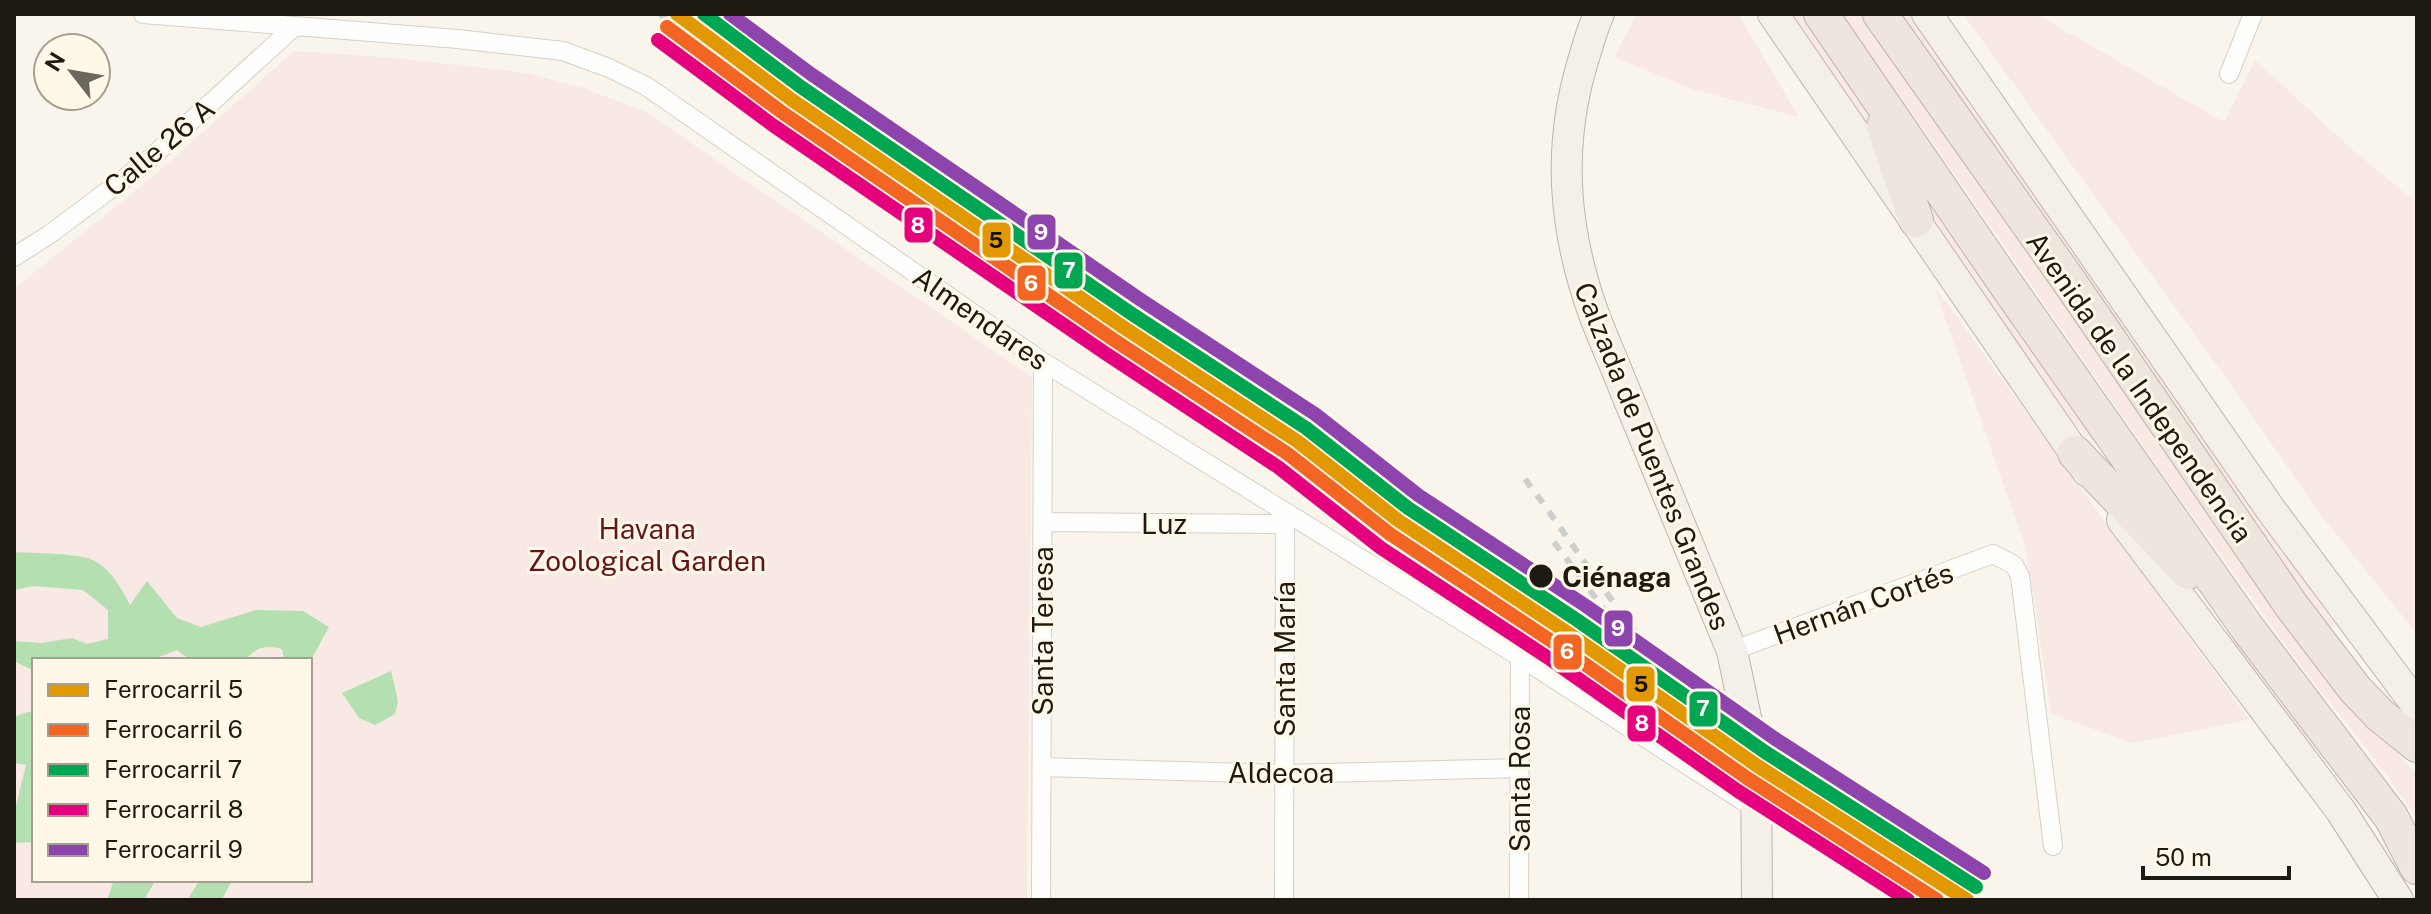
<svg xmlns="http://www.w3.org/2000/svg" width="2431" height="914" font-family="'Public Sans',sans-serif">
  <rect width="100%" height="100%" fill="#f9f5ed"/>
  <path fill="#f8e9e5" fill-rule="evenodd" d="M1637,14H1738L1799,117L1695,90L1614,57Z
    M1792,14H1808L2109,456L2074,424Z
    M1839,14H1867L2351,702L2417,775V819L2387,775L2295,658L2166,479L1928,136Z
    M1901,14H1919L2334,624L2333,630L2330,631L2253,530Z
    M1963,14H2036L2224,122L2255,60L2354,151L2417,203V634L2320,514L2226,378Z
    M294,51L396,58L527,73L586,89L646,112L1032,377L1027,900H14V289L157,173ZM34,660H310V880H34Z
    M1933,284L2249,720L2133,743L2051,714L2026,548Z
    M2206,612L2237,641L2350,790L2303,735Z"/>
  <path fill="#b3dfb1" d="M14,552C32,553 81,553 95,561C112,571 122,589 130,605L147,581L177,618L201,627L256,610L303,611L329,627L310,662V660H284L282,649C267,645 256,646 246,660H190L177,650L151,660L106,658L104,660H34V671L14,661V641L42,643L72,638L87,644L108,639V610L83,590L33,586L14,590Z
    M391,671L398,701L395,714L375,725L359,718L342,693Z
    M27,712H34V842L14,843V814L26,765L14,763V717Z
    M114,880H156L146,896L148,900H107Z
    M200,880H232L222,900H187Z"/>
  <g fill="none" stroke-linecap="round" stroke-linejoin="round">
    <defs>
      <path id="street" d="M143,14L458,39L563,51L609,68L646,86L1043,362L1520,657L1757,810
        M2229,74L2253,14
        M14,257L50,234L145,163L295,26
        M1043,522L1285,524
        M1732,651L1993,554L2014,565L2020,576L2053,846
        M1042,767L1284,774L1520,768
        M1041,900L1043,362
        M1284,900L1285,513
        M1519,900L1520,657"/>
      <path id="primary" d="M1599,14C1592,29 1588,45 1583,61C1556,150 1564,234 1596,320L1732,651L1756,765L1757,900
        M1773,14L2087,471
        M1927,14L2271,510L2417,706
        M2122,520L2341,811L2398,900"/>
      <path id="highway" d="M1821,14L2003,280L2248,629L2391,817L2417,867
        M1880,14L2071,284L2291,605L2355,689L2380,715L2417,745
        M1884,126L1916,220
        M2075,453L2188,572"/>
    </defs>
    <use href="#street" stroke="#d5d1c8" stroke-width="20"/>
    <use href="#primary" stroke="#bfb4aa" stroke-width="32"/>
    <use href="#highway" stroke="#bfb4aa" stroke-width="36"/>
    <use href="#street" stroke="#fefefc" stroke-width="18"/>
    <use href="#primary" stroke="#f5efea" stroke-width="30"/>
    <use href="#highway" stroke="#eee5df" stroke-width="34"/>
    <path stroke="#cfcecb" stroke-width="6" stroke-dasharray="10 10" stroke-linecap="butt" d="M660,14L869,170L1095,323L1368,498
      M1525,479C1595,572 1656,680 1753,749L1963,876
      M1554,542L1649,670L1727,746"/>
    <defs>
      <path id="rail-1" d="M677,14L792,100L1123,327L1297,441L1399,521L1568,633L1756,765L1967,900"/>
      <path id="rail-2" d="M667,27L783,113L1114,340L1288,454L1390,534L1559,646L1747,778L1937,900"/>
      <path id="rail-3" d="M704,14L801,87L1132,314L1306,428L1408,508L1577,620L1765,752L1976,887"/>
      <path id="rail-4" d="M658,40L774,126L1105,353L1278,467L1381,548L1550,659L1738,791L1908,900"/>
      <path id="rail-5" d="M730,14L811,74L1141,300L1315,414L1418,495L1586,606L1774,738L1984,873"/>
    </defs>
    <use href="#rail-1" stroke="#fff7e7" stroke-width="20"/>
    <use href="#rail-2" stroke="#fff7e7" stroke-width="20"/>
    <use href="#rail-3" stroke="#fff7e7" stroke-width="20"/>
    <use href="#rail-4" stroke="#fff7e7" stroke-width="20"/>
    <use href="#rail-5" stroke="#fff7e7" stroke-width="20"/>
    <use href="#rail-1" stroke="#e19802" stroke-width="14"/>
    <use href="#rail-2" stroke="#f26522" stroke-width="14"/>
    <use href="#rail-3" stroke="#00a651" stroke-width="14"/>
    <use href="#rail-4" stroke="#e5007d" stroke-width="14"/>
    <use href="#rail-5" stroke="#8e44ad" stroke-width="14"/>
  </g>
  <circle fill="#1f1a11" stroke="#fff7e7" stroke-width="3" cx="1541" cy="576" r="13"/>
  <g text-anchor="middle" dominant-baseline="central" stroke-width="6" stroke-linejoin="round" paint-order="stroke">
    <g font-size="28" fill="#1f1a11" stroke="#fff7e7">
      <text transform="translate(159 147) rotate(-40)">Calle 26 A</text>
      <text transform="translate(981 318) rotate(35)">Almendares</text>
      <text transform="translate(2140 387) rotate(55)">Avenida de la Independencia</text>
      <text transform="translate(1653 456) rotate(68)">Calzada de Puentes Grandes</text>
      <text x="1164" y="523">Luz</text>
      <text transform="translate(1863 603) rotate(-20)">Hernán Cortés</text>
      <text transform="translate(1042 631) rotate(-90)">Santa Teresa</text>
      <text transform="translate(1284 659) rotate(-90)">Santa María</text>
      <text x="1281" y="772">Aldecoa</text>
      <text transform="translate(1519 779) rotate(-90)">Santa Rosa</text>
    </g>
    <g font-size="28" fill="#63141b" stroke="#fff7e7">
      <text x="647" y="528">Havana<tspan x="647" dy="32">Zoological Garden</tspan></text>
    </g>
    <g font-size="28" font-weight="bold" fill="#1f1a11" stroke="#fff7e7" text-anchor="start">
      <text x="1562" y="576">Ciénaga</text>
    </g>
  </g>
  <g stroke="#fff7e7" stroke-width="3">
    <rect x="903" y="206" width="31" height="38" rx="8" fill="#e5007d"/>
    <rect x="1026" y="213" width="31" height="38" rx="8" fill="#8e44ad"/>
    <rect x="981" y="221" width="31" height="38" rx="8" fill="#e19802"/>
    <rect x="1053" y="251" width="31" height="39" rx="8" fill="#00a651"/>
    <rect x="1016" y="264" width="31" height="38" rx="8" fill="#f26522"/>
    <rect x="1603" y="609" width="31" height="39" rx="8" fill="#8e44ad"/>
    <rect x="1552" y="633" width="31" height="38" rx="8" fill="#f26522"/>
    <rect x="1625" y="665" width="31" height="38" rx="8" fill="#e19802"/>
    <rect x="1688" y="690" width="31" height="38" rx="8" fill="#00a651"/>
    <rect x="1626" y="704" width="31" height="39" rx="8" fill="#e5007d"/>
  </g>
  <g font-size="22" text-anchor="middle" font-weight="bold" fill="#fff">
    <text x="918" y="233">8</text>
    <text x="1041" y="240">9</text>
    <text x="1069" y="278">7</text>
    <text x="1031" y="291">6</text>
    <text x="1618" y="636">9</text>
    <text x="1567" y="659">6</text>
    <text x="1703" y="716">7</text>
    <text x="1642" y="731">8</text>
  </g>
  <g font-size="22" text-anchor="middle" font-weight="bold" fill="#111">
    <text x="996" y="248">5</text>
    <text x="1641" y="692">5</text>
  </g>
  <rect width="2431" height="914" fill="none" stroke="#1f1a11" stroke-width="32"/>
  <rect x="32" y="658" width="280" height="224" fill="#fff7e7" stroke="#a59f91" stroke-width="2"/>
  <rect x="48" y="684" width="40" height="12" fill="#e19802" stroke="#a59f91" stroke-width="2"/>
  <text x="104" y="698" font-size="24" fill="#1f1a11">Ferrocarril 5</text>
  <rect x="48" y="724" width="40" height="12" fill="#f26522" stroke="#a59f91" stroke-width="2"/>
  <text x="104" y="738" font-size="24" fill="#1f1a11">Ferrocarril 6</text>
  <rect x="48" y="764" width="40" height="12" fill="#00a651" stroke="#a59f91" stroke-width="2"/>
  <text x="104" y="778" font-size="24" fill="#1f1a11">Ferrocarril 7</text>
  <rect x="48" y="804" width="40" height="12" fill="#e5007d" stroke="#a59f91" stroke-width="2"/>
  <text x="104" y="818" font-size="24" fill="#1f1a11">Ferrocarril 8</text>
  <rect x="48" y="844" width="40" height="12" fill="#8e44ad" stroke="#a59f91" stroke-width="2"/>
  <text x="104" y="858" font-size="24" fill="#1f1a11">Ferrocarril 9</text>
  <g transform="translate(72 72) rotate(301)"><circle r="38" fill="#fff7e7" stroke="#a59f91" stroke-width="2"/>
  <path d="M0-6L14 30L0 20L-14 30Z" fill="#6b675e"/>
  <text y="-12" font-size="22" font-weight="bold" text-anchor="middle" fill="#1f1a11">N</text>
  </g>
  <path d="M2143 866v12h146v-12" fill="none" stroke="#1f1a11" stroke-width="4"/>
  <text x="2155" y="866" font-size="24" fill="#1f1a11" stroke="#fff7e7" stroke-width="6" paint-order="stroke">50 m</text>
</svg>
